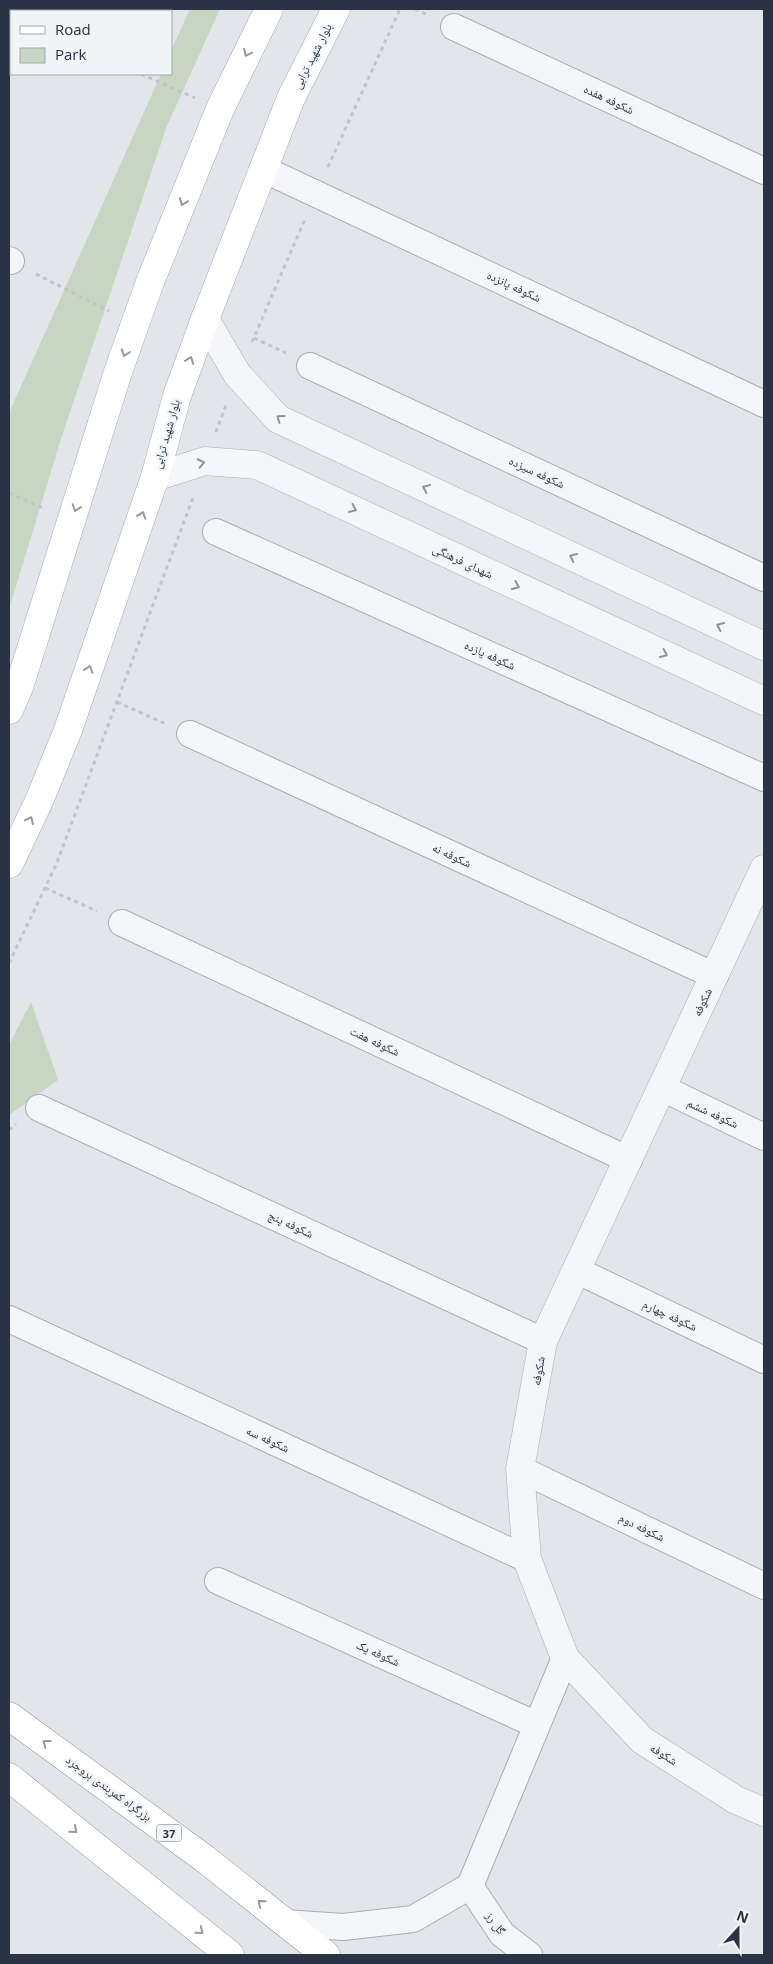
<svg xmlns="http://www.w3.org/2000/svg" width="773" height="1964" font-family="'Open Sans','Noto Naskh Arabic',sans-serif">
  <rect width="100%" height="100%" fill="#e2e6eb"/>
  <path fill="#c7d6c2" d="M190,9H220L167,126L61,439L9,609V413L161,74H171V51Z
    M31,1002L58,1080L9,1115V1045Z"/>
  <g fill="none" stroke-linecap="round" stroke-linejoin="round">
    <defs>
      <path id="minor" d="M9,16L11,17
        M454,27L764,171
        M263,169L764,404
        M9,260L11,261
        M310,366L764,578
        M216,532L764,778
        M190,734L715,976
        M122,923L629,1160
        M662,1088L764,1137
        M39,1108L543,1341
        M576,1270L764,1360
        M9,1319L527,1559
        M520,1469L764,1586
        M218,1581L537,1725
        M470,1886L502,1934L529,1955
        M285,1923L343,1927L413,1919L470,1886L565,1658"/>
      <path id="tertiary" d="M205,319L237,374L278,419L764,646
        M155,477L205,461L257,465L764,701
        M764,869L543,1341L520,1469L527,1559L565,1658L642,1740L736,1800L764,1812"/>
      <path id="primary" d="M9,710L19,687L118,372L150,282L220,109L269,9
        M9,864L39,801L68,730L155,477L177,396L205,319L291,98L336,9"/>
      <path id="trunk" d="M9,1716L205,1859L326,1955
        M9,1777L230,1955"/>
    </defs>
    <use href="#minor" stroke="#a7adb6" stroke-width="28"/>
    <use href="#tertiary" stroke="#a7adb6" stroke-width="29"/>
    <use href="#primary" stroke="#a0aab8" stroke-width="29"/>
    <use href="#trunk" stroke="#8893a3" stroke-width="29"/>
    <path stroke="#c0c3ca" stroke-width="3" stroke-dasharray="4 4" stroke-linecap="butt" d="M415,9L430,16
      M141,74L195,98
      M328,167L400,9
      M36,274L109,311
      M254,338L286,353
      M252,342L305,219
      M216,432L226,405
      M9,493L45,509
      M117,702L164,723
      M45,888L97,911
      M9,963L56,865L194,495
      M9,1130L16,1124"/>
    <use href="#minor" stroke="#f5f6f9" stroke-width="26"/>
    <use href="#tertiary" stroke="#f5f6f9" stroke-width="28"/>
    <use href="#primary" stroke="#fff" stroke-width="28"/>
    <use href="#trunk" stroke="#fff" stroke-width="28"/>
  </g>
  <defs><path id="oneway-chevron" d="M-2-3.5L2.5 0L-2 3.5" fill="none" stroke-width="1.6" stroke-linecap="round" stroke-linejoin="round" transform="scale(1.25)"/></defs>
  <g stroke="#9499a2">
    <use href="#oneway-chevron" transform="translate(247 53) rotate(116)"/>
    <use href="#oneway-chevron" transform="translate(183 202) rotate(112)"/>
    <use href="#oneway-chevron" transform="translate(125 353) rotate(110)"/>
    <use href="#oneway-chevron" transform="translate(190 360) rotate(-70)"/>
    <use href="#oneway-chevron" transform="translate(76 508) rotate(109)"/>
    <use href="#oneway-chevron" transform="translate(142 515) rotate(-71)"/>
    <use href="#oneway-chevron" transform="translate(89 669) rotate(-71)"/>
    <use href="#oneway-chevron" transform="translate(30 820) rotate(-64)"/>
    <use href="#oneway-chevron" transform="translate(46 1743) rotate(-144)"/>
    <use href="#oneway-chevron" transform="translate(74 1830) rotate(39)"/>
    <use href="#oneway-chevron" transform="translate(261 1903) rotate(-141)"/>
    <use href="#oneway-chevron" transform="translate(200 1931) rotate(39)"/>
  </g>
  <g stroke="#8f949e">
    <use href="#oneway-chevron" transform="translate(280 418) rotate(-144)"/>
    <use href="#oneway-chevron" transform="translate(201 463) rotate(-12)"/>
    <use href="#oneway-chevron" transform="translate(426 488) rotate(-155)"/>
    <use href="#oneway-chevron" transform="translate(353 509) rotate(25)"/>
    <use href="#oneway-chevron" transform="translate(573 557) rotate(-155)"/>
    <use href="#oneway-chevron" transform="translate(516 586) rotate(25)"/>
    <use href="#oneway-chevron" transform="translate(720 626) rotate(-155)"/>
    <use href="#oneway-chevron" transform="translate(664 654) rotate(25)"/>
  </g>
  <g text-anchor="middle" dominant-baseline="central" stroke-width="5" stroke-linejoin="round" paint-order="stroke">
    <rect fill="#f2f5f8" stroke="#656d7a" stroke-width="1" x="156.5" y="1824.5" width="25" height="17" rx="4"/>
    <g font-size="11" font-weight="bold" fill="#293344">
      <text x="169" y="1833">37</text>
    </g>
    <g font-size="12" fill="#293344" stroke="#f2f5f8">
      <text transform="translate(312 56) rotate(-63)">بلوار شهید ترابی</text>
      <text transform="translate(609 99) rotate(25)">شکوفه هفده</text>
      <text transform="translate(514 286) rotate(25)">شکوفه پانزده</text>
      <text transform="translate(166 434) rotate(-74)">بلوار شهید ترابی</text>
      <text transform="translate(537 472) rotate(25)">شکوفه سیزده</text>
      <text transform="translate(463 561) rotate(25)">شهدای فرهنگی</text>
      <text transform="translate(490 655) rotate(24)">شکوفه یازده</text>
      <text transform="translate(452 855) rotate(25)">شکوفه نه</text>
      <text transform="translate(702 1002) rotate(-65)">شکوفه</text>
      <text transform="translate(375 1041) rotate(25)">شکوفه هفت</text>
      <text transform="translate(713 1113) rotate(25)">شکوفه ششم</text>
      <text transform="translate(291 1224) rotate(25)">شکوفه پنج</text>
      <text transform="translate(670 1315) rotate(25)">شکوفه چهارم</text>
      <text transform="translate(538 1371) rotate(-80)">شکوفه</text>
      <text transform="translate(268 1439) rotate(25)">شکوفه سه</text>
      <text transform="translate(642 1527) rotate(26)">شکوفه دوم</text>
      <text transform="translate(378 1653) rotate(24)">شکوفه یک</text>
      <text transform="translate(664 1754) rotate(32)">شکوفه</text>
      <text transform="translate(109 1788) rotate(36)">بزرگراه کمربندی بروجرد</text>
      <text transform="translate(496 1923) rotate(54)">گل رز</text>
    </g>
  </g>
  <rect width="773" height="1964" fill="none" stroke="#293344" stroke-width="20"/>
  <rect x="10" y="10" width="162" height="65" fill="#f2f5f8" stroke="#a2a7b0"/>
  <rect x="20" y="26" width="25" height="8" fill="#ffffff" stroke="#a2a7b0"/>
  <text x="55" y="35" font-size="15" fill="#293344">Road</text>
  <rect x="20" y="48" width="25" height="15" fill="#c7d6c2" stroke="#a2a7b0"/>
  <text x="55" y="60" font-size="15" fill="#293344">Park</text>
  <g transform="translate(738 1929) rotate(21)" stroke="#f2f5f8" stroke-width="4" paint-order="stroke">
  <path d="M0-4L9 19L0 12L-9 19Z" fill="#293344"/>
  <text y="-8" font-size="14" font-weight="bold" text-anchor="middle" fill="#293344">N</text>
  </g>
</svg>
